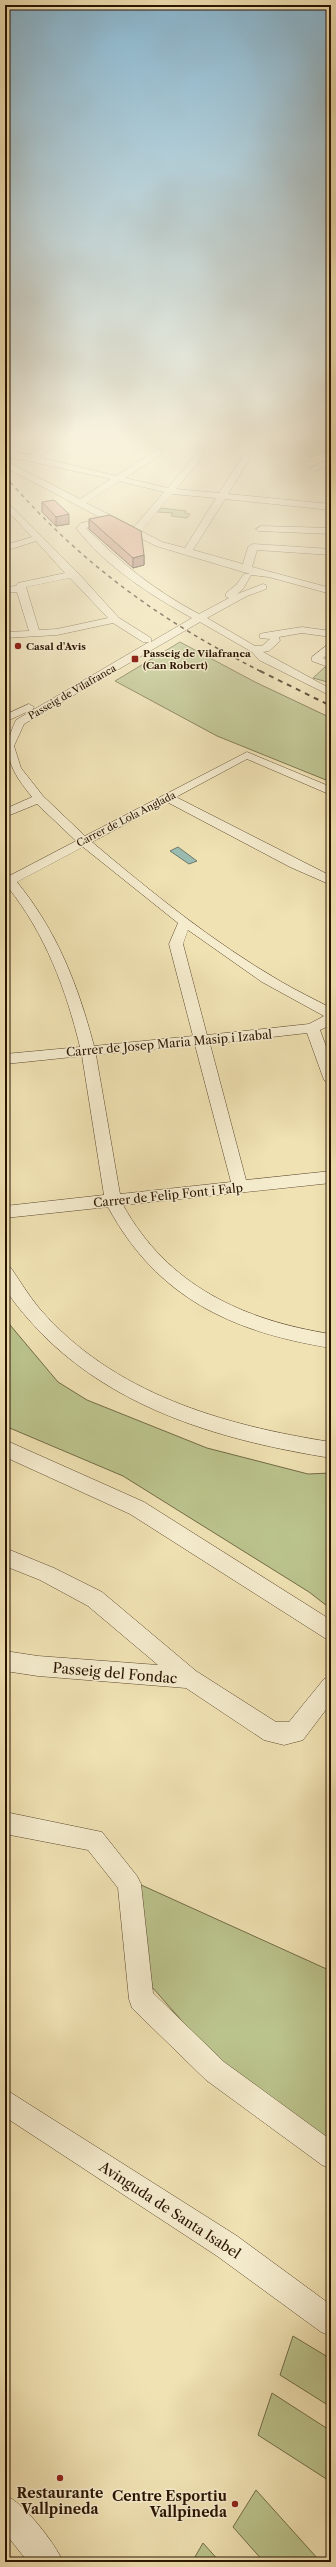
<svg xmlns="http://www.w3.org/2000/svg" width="336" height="2567" font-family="'Libre Caslon Text',serif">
  <rect width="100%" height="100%" fill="#f0e2b3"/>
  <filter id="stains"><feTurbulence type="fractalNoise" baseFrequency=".005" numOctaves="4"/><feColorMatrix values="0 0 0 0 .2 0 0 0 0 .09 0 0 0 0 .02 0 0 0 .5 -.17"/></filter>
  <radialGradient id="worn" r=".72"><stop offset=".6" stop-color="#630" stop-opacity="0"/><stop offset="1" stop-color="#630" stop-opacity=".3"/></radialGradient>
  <path fill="#bbc38c" stroke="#726b46" d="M321,436H331V451C321,453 317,454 309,457L294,440Z
    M161,508L186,511L185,513L190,514L187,518L171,516L173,513L157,512Z
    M180,642L255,682L331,718V782L217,736L115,681Z
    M325,667L331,668V683L313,678Z
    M5,1319L58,1382L87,1400L207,1448L308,1474L331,1473V1609L309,1592L123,1476L5,1426Z
    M139,1884L331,1971V2142L218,2062L152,1987Z
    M293,2336L331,2359V2407L280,2375Z
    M272,2393L331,2431V2471L328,2480L258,2435Z
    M256,2490L318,2559L316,2562H264L233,2527Z
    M203,2543L220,2562H192Z"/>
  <path fill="#9bbdb3" stroke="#6d796b" d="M178,847L197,861L189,864L170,851Z"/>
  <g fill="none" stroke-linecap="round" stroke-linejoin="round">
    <defs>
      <path id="minor" d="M33,436H44L15,452L30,455L64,436H75L39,457L116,476L156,450H162V454L125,478L168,488L197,453H203V457L176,489L219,493L243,456L246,455L250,458L228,494L331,504V510L225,499L193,550L243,564L248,547L253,544L331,549V555L257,550L252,567L331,588V594L269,577L251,575L243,589L237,594L263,584L266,585V589L247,596L207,618L255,646H262L270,639L260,638V634L264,633L302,627L331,631V637L302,633L279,637L280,641L269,651L263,652L331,689V696L259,660L252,652L200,622L24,724L14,746L21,768L43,796L85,836L247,752L331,787V795L247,759L176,797L331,876V885L290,867L167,802L92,842C151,892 213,942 280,981C297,991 314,999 331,1008V1025L320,1030L331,1060V1085L324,1080L307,1033L210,1044L246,1180L331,1171V1183L123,1205C168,1286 243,1320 331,1334V1348C232,1332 157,1298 108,1207L5,1218V1206L104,1195L82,1056L5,1064V1054L80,1047C66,989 45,933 7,886L5,887V872L11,875L76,841L37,804L5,817V809L32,797C11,771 0,753 16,720L149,642H143L113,623L57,635L5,638V632L29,631L17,592L5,593V587L16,586L18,583L65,573L36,541L5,551V545L32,537L5,508V500L77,572L119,618L151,638V642L192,618C150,595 105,566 76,528L81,523L103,519L5,467V461L8,462L80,499L111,479L5,456V450ZM119,481L164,492L134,527L86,503ZM172,494L216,498L185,548L162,542L141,531ZM111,523L156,546L250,574H244L236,585L226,593V597L229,598L199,614C154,590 122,564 86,528ZM70,578L108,618L57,629L39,630L26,587ZM83,847L178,923L169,944L193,1036L94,1046C78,985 57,931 17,882ZM188,930L262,982L324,1016L309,1024L207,1035L183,944ZM195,1045L231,1182L120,1194L96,1055Z
        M117,436H128L106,449L99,447Z
        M300,436H319L296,441V437Z
        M331,459V465L314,471L310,468Z
        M261,526L331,528V534L258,531L256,529Z
        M331,642V651L323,658L331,661V668L312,661V657Z
        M29,704L34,707L33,709L5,722V715Z
        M5,1266L11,1268C20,1281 29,1296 39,1308C113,1394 223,1425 331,1442V1458C225,1441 118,1411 41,1333C32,1323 7,1297 5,1285C4,1279 5,1272 5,1266Z
        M5,1440L144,1502L331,1620V1642L130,1514L5,1457Z
        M5,1548L54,1568L102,1592L196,1671L276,1722H289L324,1679L331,1676V1703L303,1740L284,1745L264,1740L186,1688L38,1676L5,1671V1651L38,1656L158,1665L88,1606L40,1580L5,1566Z
        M5,1812L102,1832L137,1876L141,1884L153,1993L224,2062L331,2140V2169L322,2165L206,2080L132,2008L129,1999L118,1888L88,1850L5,1834Z
        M5,2089L237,2236L331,2305V2336L321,2332L217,2256L5,2117Z
        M5,2495C24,2503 55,2543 63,2562H28L5,2533Z"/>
    </defs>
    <use href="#minor" stroke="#5b472d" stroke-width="1"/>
    <use href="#minor" fill="#f5ecce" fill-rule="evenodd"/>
    <path stroke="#291300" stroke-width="1.5" stroke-dasharray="4 4" stroke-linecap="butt" d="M5,476C81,564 159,620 262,672"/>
    <path stroke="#291300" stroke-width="2" stroke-dasharray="5 5" stroke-linecap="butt" d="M260,671L331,706"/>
  </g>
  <path fill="#bf8574" stroke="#291300" d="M193,436H220L207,441Z
    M42,502L69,524L56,526L42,512Z
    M89,519L144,555V565L133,568L89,529Z"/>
  <path fill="#9b6c5e" stroke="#291300" d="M207,436H220L207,441Z
    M69,514V524L56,526V517Z
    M144,555V565L133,568V558Z"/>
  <path fill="#de9b87" stroke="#291300" d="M54,500L69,514L56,517L42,502Z
    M110,515L141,531L144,555L133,558L89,519Z"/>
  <linearGradient id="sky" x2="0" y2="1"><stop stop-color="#89b8d3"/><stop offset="0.55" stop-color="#f8f2dd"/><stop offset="1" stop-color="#f8f2dd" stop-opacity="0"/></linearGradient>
  <rect width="336" height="796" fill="url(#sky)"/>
  <g fill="#8f2418" stroke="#f5ecce" stroke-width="1.5">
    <circle cx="18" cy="646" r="4"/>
    <rect x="131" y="655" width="8" height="8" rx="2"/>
    <circle cx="60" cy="2478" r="4"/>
    <circle cx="235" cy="2504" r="4"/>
  </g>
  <g text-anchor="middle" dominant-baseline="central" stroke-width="3" stroke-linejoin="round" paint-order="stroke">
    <g font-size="10" font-weight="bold" fill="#291300" stroke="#f5ecce" text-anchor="start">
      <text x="26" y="646">Casal d'Avis</text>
      <text x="143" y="653">Passeig de Vilafranca<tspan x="143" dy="12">(Can Robert)</tspan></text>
    </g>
    <g font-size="10" fill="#291300" stroke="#f5ecce">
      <text transform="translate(72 692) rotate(-30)">Passeig de Vilafranca</text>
      <text transform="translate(126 819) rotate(-27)">Carrer de Lola Anglada</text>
    </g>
    <g font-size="12" fill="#291300" stroke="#f5ecce">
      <text transform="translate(169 1043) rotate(-5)">Carrer de Josep Maria Masip i Izabal</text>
      <text transform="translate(168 1195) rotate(-6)">Carrer de Felip Font i Falp</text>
    </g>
    <g font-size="14" fill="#291300" stroke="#f5ecce">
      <text transform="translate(115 1673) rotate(5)">Passeig del Fondac</text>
      <text transform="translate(170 2210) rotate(33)">Avinguda de Santa Isabel</text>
    </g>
    <g font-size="14" font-weight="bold" fill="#291300" stroke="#f5ecce">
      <text x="60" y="2493">Restaurante<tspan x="60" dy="16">Vallpineda</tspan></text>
      <text x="227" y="2496" text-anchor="end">Centre Esportiu<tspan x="227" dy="16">Vallpineda</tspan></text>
    </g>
  </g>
  <rect width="336" height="2567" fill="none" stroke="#f0e2b3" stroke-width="20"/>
  <rect x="6" y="6" width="324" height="2555" fill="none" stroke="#291300" stroke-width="2"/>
  <rect x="10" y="10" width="316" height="2547" fill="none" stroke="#291300"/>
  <rect width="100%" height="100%" filter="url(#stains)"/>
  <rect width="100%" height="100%" fill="url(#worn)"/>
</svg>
